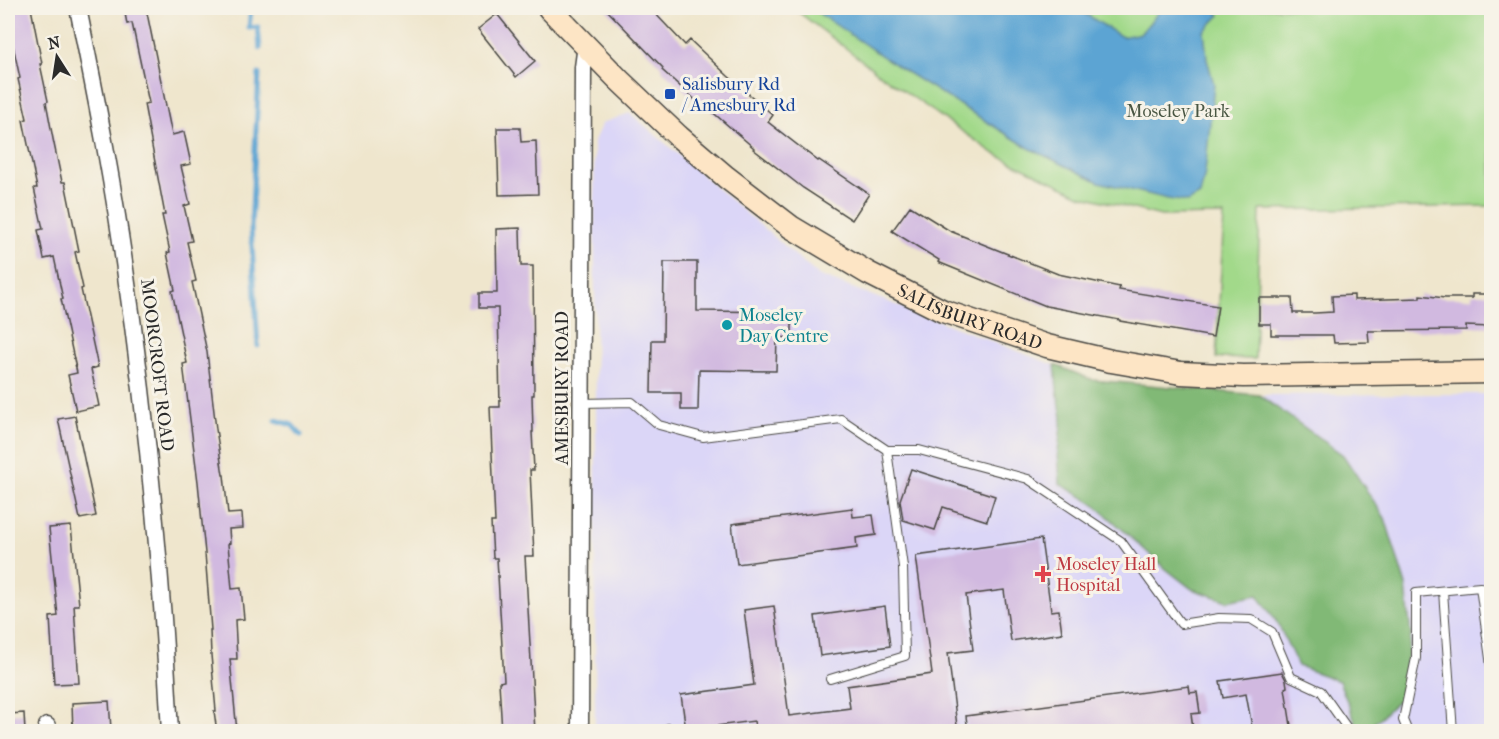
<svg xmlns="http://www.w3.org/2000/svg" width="1499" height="739" font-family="'IM FELL French Canon',serif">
  <rect width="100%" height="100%" fill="#f7f3e8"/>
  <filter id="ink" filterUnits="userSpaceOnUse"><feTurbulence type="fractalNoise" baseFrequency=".0167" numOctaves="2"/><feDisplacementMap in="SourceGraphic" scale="12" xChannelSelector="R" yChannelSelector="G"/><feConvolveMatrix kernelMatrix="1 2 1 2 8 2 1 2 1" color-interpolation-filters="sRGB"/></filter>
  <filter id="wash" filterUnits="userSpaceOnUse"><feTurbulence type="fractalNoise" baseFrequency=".008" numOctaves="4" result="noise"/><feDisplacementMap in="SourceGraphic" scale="24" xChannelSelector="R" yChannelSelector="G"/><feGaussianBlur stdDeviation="1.35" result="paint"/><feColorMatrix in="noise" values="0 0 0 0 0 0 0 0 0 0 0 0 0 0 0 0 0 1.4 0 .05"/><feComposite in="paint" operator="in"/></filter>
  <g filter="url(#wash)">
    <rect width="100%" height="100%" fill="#efe6cd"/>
    <path fill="#dbd6f7" d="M630,113L818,275L1093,380L1259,395L1491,394V731H595L596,417L594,141L602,123Z"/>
    <path fill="#a2d98a" stroke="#66825a" stroke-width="1.5" d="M793,8H1491V206L1260,210L1255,359L1216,358L1224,215L1161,216L1080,195L995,154L881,75Z"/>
    <path fill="#81b976" stroke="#567250" stroke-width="1.5" d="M1055,365L1093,380L1259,395L1343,455L1385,518L1406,586L1411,636L1401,698L1366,731H1359L1339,681L1298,666L1278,624L1258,595L1227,601L1192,589L1166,569L1093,503L1060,484L1058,452L1062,417L1057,390Z"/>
    <path fill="#5ca4d3" stroke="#44687f" stroke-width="1.5" d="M811,8H1076L1122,37L1141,33L1162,8H1213L1220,15L1204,31L1207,59L1214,84L1205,173L1200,195L1188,202L1168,199L1099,182L1029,148L900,68Z"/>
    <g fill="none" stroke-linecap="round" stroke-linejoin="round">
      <path stroke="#5ca4d3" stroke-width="5" d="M251,8L249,28L258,27L260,48
        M258,346L251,227L259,74
        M276,420L292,425L301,435"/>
    </g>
    <g id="blocks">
      <path fill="#d1b9e0" d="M8,8H31L42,64H40L48,101L46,102L53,139L62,182H65L79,251L75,252L83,288L81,289L98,367L91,369L99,406L76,411L68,375L77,373L61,299H63L54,257L44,259L38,230L43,229L34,188H37L23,120L27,119L18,79L20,78L10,31L8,32Z
        M124,8H146L172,135L184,132L191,164L181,166L190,204L184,206L192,241L187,242L196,281L192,282L207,352L216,429L223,475H224L228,514L242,513L243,528L229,529L230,543L228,544L232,589L241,588L244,619L235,620L237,659H230L237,732H217L214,711H216L211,655L210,630H211L205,553L198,482L183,364L187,363L172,291L175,290L167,253L170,252L162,215H165L144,104L149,103L132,23L127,24Z
        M605,8H650L685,45L690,40L728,76L773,115L768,122L818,161L819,160L869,194L852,220L803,188L753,149L754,148L703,104L701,105L662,70L663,68Z
        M497,14L535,61L516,77L478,29Z
        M497,128H520L521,142L536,141L538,194L499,195Z
        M910,206L950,231L1058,274L1120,287L1119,290L1218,306L1213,337L1120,321V320L1046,306L938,262L939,260L892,231Z
        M520,228L521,266H533L534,395H532L533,432H532L534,470H530L534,556H525L535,732H502L499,682L504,681L497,558H493L491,522H495L490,407H500L498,308H479V293H497L496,229Z
        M664,262H697V311L792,312V338L777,337L776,371L699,370L698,410H681V393H651L652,340H663Z
        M1472,294H1491V327L1466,326V330L1368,331L1369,342L1334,343L1333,335H1271V324H1259V298H1292L1293,313H1315L1333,312L1332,296L1354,295V300L1420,298V295L1445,298H1472Z
        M75,416L96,516L80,519L58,419Z
        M911,469L995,496L987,521L943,507L935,530L903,520L900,500Z
        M852,508L853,517L873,515L876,535L856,538L857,548L737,564L732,524Z
        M71,526L79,605H74L79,683L54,684L50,617L58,616L49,528Z
        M1041,539L1051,611L1059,610L1062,633L1011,641L1004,590L966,595L973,650L948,653L957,726L949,732H756L754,721L686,730L681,695L754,685L744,610L774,606L789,716L850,708L847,686L932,674L916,556Z
        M885,606L890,646L820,656L815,616Z
        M1282,672L1286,680L1287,687L1285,688L1292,732H1253L1246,694L1223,698L1220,681Z
        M1189,686L1190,693L1197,692L1200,713L1191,714L1193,728L1165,732H968L966,716Z
        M109,701L111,729L73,731L72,703Z
        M24,713L25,732H8V714Z"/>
    </g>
  </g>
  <g filter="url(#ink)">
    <use href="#blocks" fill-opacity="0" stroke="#484743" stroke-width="1.5"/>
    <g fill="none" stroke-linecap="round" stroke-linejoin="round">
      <defs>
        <path id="lane" d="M582,403L632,402L659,425L703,437L841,419L887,450H919L1028,479L1121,541L1181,624L1219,618L1251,619L1272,632L1291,677L1321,691L1350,732
          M1443,591L1453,732
          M830,679L905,656L903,567L887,450
          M668,728L669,732
          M1408,732L1403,720L1416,658V593L1480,587L1492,673"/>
        <path id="street" d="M78,8C95,92 112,177 124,262C147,418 162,574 170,732
          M47,726V732
          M580,732L583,67L586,45"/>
        <g id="secondary">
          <path id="s1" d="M549,8L619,80L678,136L726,177L791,227L868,273L943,311L1047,346L1111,361L1181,373L1243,376L1492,372"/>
        </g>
      </defs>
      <use href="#lane" stroke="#484743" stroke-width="10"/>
      <use href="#street" stroke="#484743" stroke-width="19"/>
      <use href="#secondary" stroke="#484743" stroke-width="25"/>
      <use href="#lane" stroke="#fff" stroke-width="8"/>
      <use href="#street" stroke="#fff" stroke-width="16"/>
      <use href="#secondary" stroke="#fde5c5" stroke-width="22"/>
    </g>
  </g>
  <rect fill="#1a4fb4" stroke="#f7f3e8" stroke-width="2" x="664" y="88" width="12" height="12" rx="3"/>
  <circle fill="#0f9aa8" stroke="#f7f3e8" stroke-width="2" cx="727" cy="325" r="6"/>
  <path fill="#e0444e" stroke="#f7f3e8" stroke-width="2" d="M1040 565h6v6h6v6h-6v6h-6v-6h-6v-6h6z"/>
  <g text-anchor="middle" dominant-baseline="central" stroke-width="6" stroke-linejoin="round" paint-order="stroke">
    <g font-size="18" fill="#164399" stroke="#f7f3e8" text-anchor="start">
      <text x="682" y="84">Salisbury Rd<tspan x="682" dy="21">/ Amesbury Rd</tspan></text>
    </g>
    <g font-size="18" fill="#495643" stroke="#f7f3e8">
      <text x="1178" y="111">Moseley Park</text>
    </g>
    <g font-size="18" fill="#0d838f" stroke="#f7f3e8" text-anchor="start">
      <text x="739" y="315">Moseley<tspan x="739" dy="21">Day Centre</tspan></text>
    </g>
    <g font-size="18" fill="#2b2b2b" stroke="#f7f3e8">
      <text stroke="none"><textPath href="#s1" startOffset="528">SALISBURY ROAD</textPath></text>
      <text transform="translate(157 365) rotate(83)">MOORCROFT ROAD</text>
      <text transform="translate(562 388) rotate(-90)">AMESBURY ROAD</text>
    </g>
    <g font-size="18" fill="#be3a42" stroke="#f7f3e8" text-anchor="start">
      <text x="1056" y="564">Moseley Hall<tspan x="1056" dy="21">Hospital</tspan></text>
    </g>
  </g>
  <rect width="1499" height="739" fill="none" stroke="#f7f3e8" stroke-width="30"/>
  <g transform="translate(57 57) rotate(348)" stroke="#f7f3e8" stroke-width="4.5" paint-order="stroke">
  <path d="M0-4.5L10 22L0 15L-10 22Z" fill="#2b2b2b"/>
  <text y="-9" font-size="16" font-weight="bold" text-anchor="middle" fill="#2b2b2b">N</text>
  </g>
</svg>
